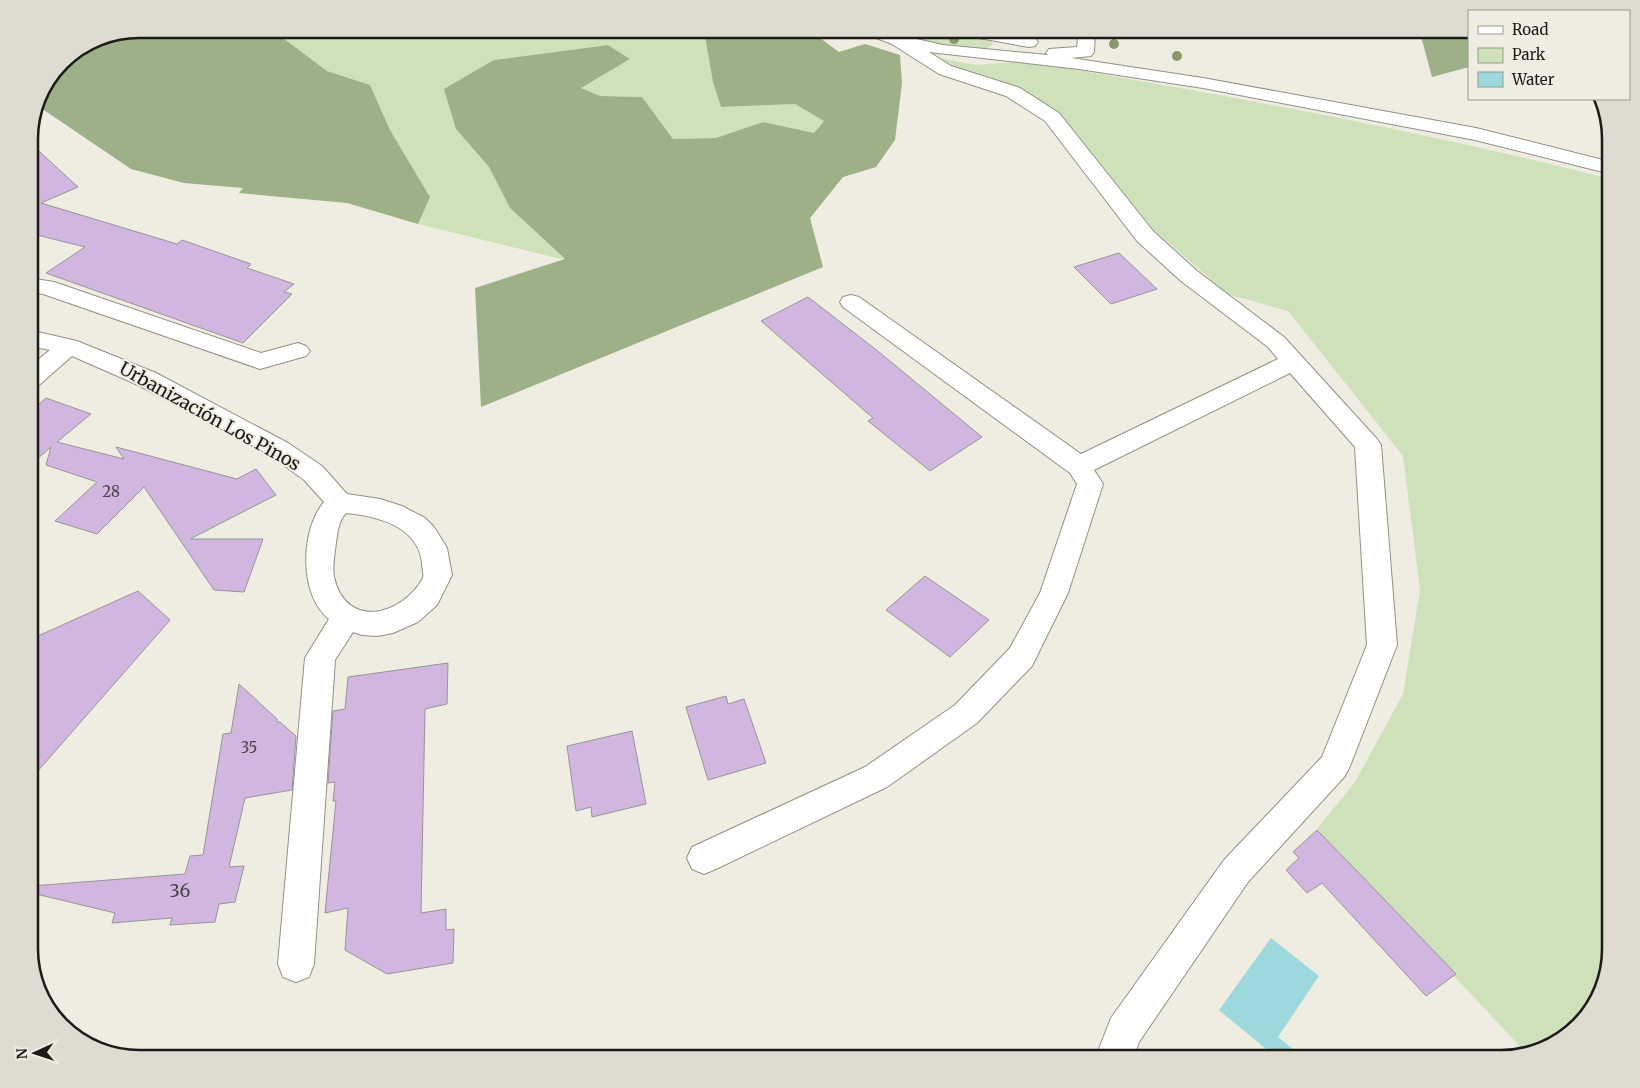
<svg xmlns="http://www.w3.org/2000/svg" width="1640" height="1088" font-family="Merriweather,serif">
  <rect width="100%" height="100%" fill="#efece1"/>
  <path fill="#cfe1bb" d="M271,29H707L705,36L721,107L795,104L824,121L814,133L763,122L716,138L673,139L642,97L600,96L580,88L630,59L608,45L494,60L456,129L489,167L510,208L565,260L418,224L430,197L390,130L370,85L327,71Z
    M913,29C929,29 983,32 993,42L991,46L985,49L938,44L911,37L909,32Z
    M1036,29H1070C1063,41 1043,35 1031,33Z
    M940,58L976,65L1015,62L1054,66C1241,98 1427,132 1611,179V949L1593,1011L1550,1048L1526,1053L1317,829L1355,782L1403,694L1420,590L1403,456L1288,311L1227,294L1153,229L1101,165L1077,140L1013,86L986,76L957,69L940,60Z"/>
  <path fill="#9db087" d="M139,29H271L327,71L370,85L390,130L430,197L418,224L347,203L239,193L243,188L184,183L131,169L35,104C42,78 72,48 97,37C109,32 126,31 139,29Z
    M707,29H812L816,35L839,52L865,44L900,55L902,83L895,140L876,167L843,177L810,218L823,267L481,407L475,288L565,259L510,208L489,167L456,129L444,89L494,60L608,45L630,59L581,88L600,96L642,97L673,139L716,138L763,122L814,133L824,121L795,104L721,107L713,82L705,36Z
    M1419,29H1469V67L1432,77Z"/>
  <path fill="#9dd9dc" d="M1271,938L1319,976L1278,1037L1294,1050L1287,1059H1278L1219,1010Z"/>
  <path fill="#d1b7df" stroke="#98939b" d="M29,142L78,187L41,203L177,244L182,240L251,264L247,268L294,284L284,292L292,294L243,343L46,273L85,247L29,233Z
    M1119,253L1157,289L1111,304L1074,267Z
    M808,297L879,352L982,437L930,471L868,421L873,418L761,321Z
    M46,398L91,414L57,442L124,459L116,447L237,479L256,469L276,495L190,539H263L244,592L214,590L144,487L97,534L55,521L97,482L46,465L51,447L29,466V413Z
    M925,576L989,620L950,657L886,610Z
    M138,591L170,620L29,781V640Z
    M448,663L447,704L425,709L421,913L446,909V930L454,929L453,963L387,974L345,950L348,908L325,913L336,801H333L335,782L328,783L333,711L345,709L348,677Z
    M239,684L277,719V722H280L296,736L292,790L245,798L229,867L244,866L235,902L219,904L215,922L170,925L172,918L112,923L115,913L32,893V886L185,874L190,856L203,855L223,734L231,733Z
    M726,696L728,704L744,699L766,763L708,780L686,707Z
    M632,731L646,804L592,817L591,807L576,811L567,746Z
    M1317,830L1355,869L1456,974L1426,996L1322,883L1307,893L1286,870L1299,858L1293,852Z"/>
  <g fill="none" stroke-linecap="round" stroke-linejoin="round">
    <defs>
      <path id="minor" d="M860,29H884L903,36L943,45L1048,55L1046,53L1049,49L1077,47L1079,29H1095L1094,52L1091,56L1071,58L1203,78L1476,128L1611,162V174L1475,140L1203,88L1079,69L929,52L951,66L1020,88L1059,113L1153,231L1197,271L1284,337L1377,439L1381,445L1397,645L1350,766L1345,776L1248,882L1139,1042L1133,1059H1095L1111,1018L1224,860L1322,757L1367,645L1355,447L1290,373L1094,470L1103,484L1068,593L1032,666L977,723L887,787L716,869L704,874L692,869L687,858L692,847L865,767L955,705L1010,648L1040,593L1077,484L1070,473L843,307L840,302L843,297L851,295L859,297L1081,454L1278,359L1268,347L1181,281L1137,241L1045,121L1006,96L939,74L892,44L863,33Z
        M948,29H984L1029,37L1035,38L1038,42L1035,46L1029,47L957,34L951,33Z
        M29,278L54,282L261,353L298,343L306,346L310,351L306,356L260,369L43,294L29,292Z
        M29,330L77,341L156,373L288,443L322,466L347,494L380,499L402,506L425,518L434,527L447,548L452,575L437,605L418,622L393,633L377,636L362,635L353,632L335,660L314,964L309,977L296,982L283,977L278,964L305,658L329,619C299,596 300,530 324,502L304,480L270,455L138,385L72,356L38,386L29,388V367L50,350L29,346ZM346,513C377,516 418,526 422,563C422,568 424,573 423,578C402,616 346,630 334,577C332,566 335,553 336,542C338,532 338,521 346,513Z"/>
    </defs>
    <use href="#minor" stroke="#939086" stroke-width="2"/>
    <use href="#minor" fill="#fff" fill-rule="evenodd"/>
  </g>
  <g fill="#8b966f">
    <circle cx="954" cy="39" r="5"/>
    <circle cx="1114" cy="44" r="5"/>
    <circle cx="1177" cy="56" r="5"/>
  </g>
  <g text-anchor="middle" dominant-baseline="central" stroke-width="4" stroke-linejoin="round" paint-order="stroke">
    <g font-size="15" fill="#494249">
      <text x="111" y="491">28</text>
      <text x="249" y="747">35</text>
    </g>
    <g font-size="18" fill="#1c1b17" stroke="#efece1">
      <text transform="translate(210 416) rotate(29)">Urbanización Los Pinos</text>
    </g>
    <g font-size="18" fill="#494249">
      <text x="180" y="890">36</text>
    </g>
  </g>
  <path d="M0 0H1640V1088H0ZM139 38H1501A101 101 0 0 1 1602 139V949A101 101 0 0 1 1501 1050H139A101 101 0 0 1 38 949V139A101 101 0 0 1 139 38Z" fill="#dedbd1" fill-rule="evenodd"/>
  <path fill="none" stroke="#1c1b17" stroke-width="2.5" d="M139 38H1501A101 101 0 0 1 1602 139V949A101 101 0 0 1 1501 1050H139A101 101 0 0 1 38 949V139A101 101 0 0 1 139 38Z"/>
  <rect x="1468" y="10" width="162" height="90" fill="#efece1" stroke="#9b9890"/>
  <rect x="1478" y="26" width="25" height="8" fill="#ffffff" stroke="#9b9890"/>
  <text x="1512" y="35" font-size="15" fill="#1c1b17">Road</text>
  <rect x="1478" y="48" width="25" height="15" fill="#cfe1bb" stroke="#9b9890"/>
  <text x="1512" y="60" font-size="15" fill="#1c1b17">Park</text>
  <rect x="1478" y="72" width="25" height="15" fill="#9dd9dc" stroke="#9b9890"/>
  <text x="1512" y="85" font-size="15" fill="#1c1b17">Water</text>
  <g transform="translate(35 1053) rotate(267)" stroke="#efece1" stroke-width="4" paint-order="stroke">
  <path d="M0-4L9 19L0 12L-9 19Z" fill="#1c1b17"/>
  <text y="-8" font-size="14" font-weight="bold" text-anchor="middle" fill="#1c1b17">N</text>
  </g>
</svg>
